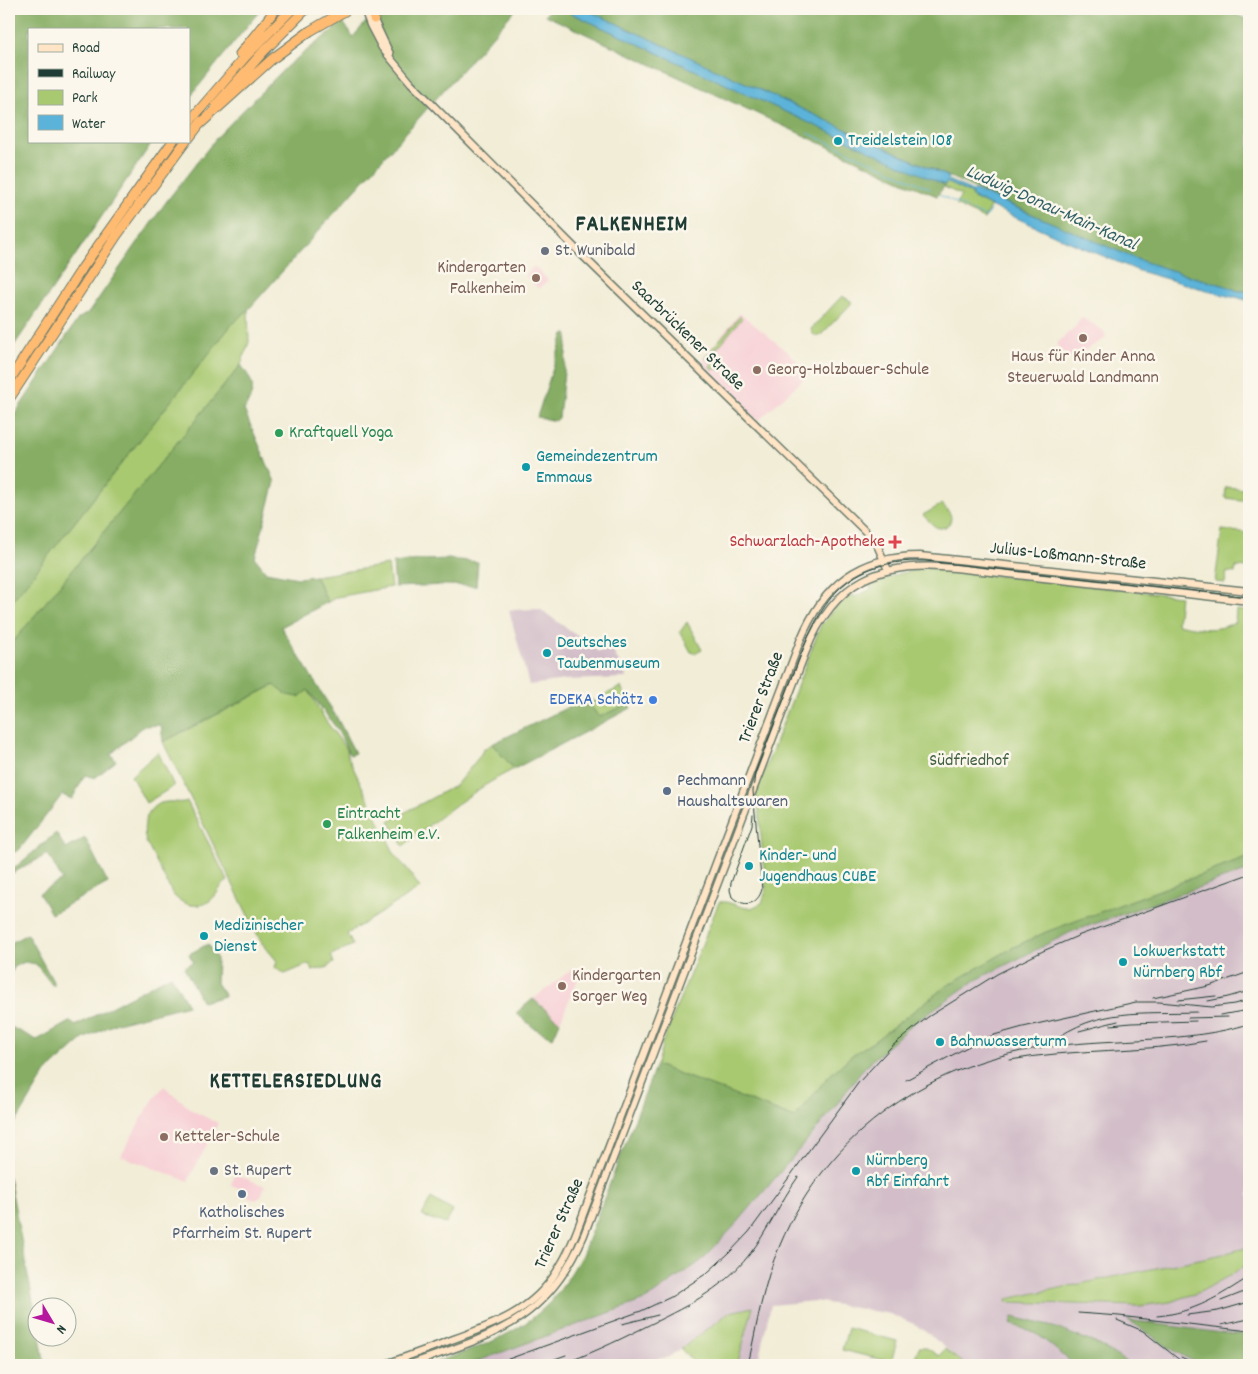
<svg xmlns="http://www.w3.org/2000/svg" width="1258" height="1374" font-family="Dekko,sans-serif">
  <rect width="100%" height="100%" fill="#fbf7ec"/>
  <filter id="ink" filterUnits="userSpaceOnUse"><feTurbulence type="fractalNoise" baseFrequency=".02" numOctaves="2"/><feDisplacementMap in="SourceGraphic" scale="10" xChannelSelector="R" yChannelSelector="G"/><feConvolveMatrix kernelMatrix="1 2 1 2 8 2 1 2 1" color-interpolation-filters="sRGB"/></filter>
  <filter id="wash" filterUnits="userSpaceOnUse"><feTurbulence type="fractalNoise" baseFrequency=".0096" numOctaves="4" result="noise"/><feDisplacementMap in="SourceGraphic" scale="20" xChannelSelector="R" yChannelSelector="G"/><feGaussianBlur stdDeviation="1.12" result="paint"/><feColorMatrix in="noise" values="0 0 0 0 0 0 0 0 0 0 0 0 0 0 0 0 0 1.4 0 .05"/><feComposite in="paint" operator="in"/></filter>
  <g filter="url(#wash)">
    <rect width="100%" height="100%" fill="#f2edd7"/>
    <path fill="#f7cfd5" d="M534,266L548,280L539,289L525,275Z
      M740,313L788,352L809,374L758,421L705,366L703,358Z
      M1081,317L1104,331L1106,338L1069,360L1056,344L1076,326Z
      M574,968L580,973L560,1022L533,999Z
      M164,1086L193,1111L218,1123L188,1181L121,1156L142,1117L153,1100Z
      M235,1174L265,1186L261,1196L256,1200L247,1197L249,1192L231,1185Z"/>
    <path fill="#d2bdc8" d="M540,609L599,652L608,645L612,649L627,678L565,680L529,685L509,610Z
      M1249,870V1247L1219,1255L1007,1302L1139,1306L1170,1302L1200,1292L1234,1273L1249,1263V1335L1221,1333L1129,1321L1171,1349L1197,1363L1206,1365H1132L1095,1343L1011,1324L1037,1334L1075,1365H966L930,1335L914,1324L890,1314L815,1301L771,1305L757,1365H734L739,1358L753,1308L730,1312L669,1357L658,1359L648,1365H467L647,1299L701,1261L738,1222L831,1112L864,1068L912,1024L974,981L1071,932Z"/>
    <path fill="#a9c971" stroke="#648352" d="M947,182L972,194V197L990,206L984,219L956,205L961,195L944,187Z
      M842,296L851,301V304L820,336H816L812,333L811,329Z
      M248,310L249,342L241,365L9,647V605L233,323Z
      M740,316L742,318L715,351L727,362L720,370L717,368L713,370L710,368L712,364L705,357Z
      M1249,453V501L1225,498L1226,487L1244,489Z
      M942,504C944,507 949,511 950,514C954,523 944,531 936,527C931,524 927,519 923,515Z
      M1222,530L1249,533V568L1236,567L1235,573L1227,572L1225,583L1215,582Z
      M388,565L391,587L337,597L328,602L315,576Z
      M927,568L1180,596L1177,624C1198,628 1215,633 1235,622L1236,610L1249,611V857L1046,932L1014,947L967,974L945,987L873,1042L852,1055L827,1078L795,1118L656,1065L662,1047L661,1046L719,902C730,900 740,909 751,908C754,907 759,904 762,903L766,890L758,803L755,795L821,625L837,605L853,594L855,597L871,589L870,585L883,579L898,574Z
      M687,622L702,650L696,653L691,652L680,632Z
      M275,685L287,695L299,697L308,690L326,721L347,750L348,757L396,857L406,867L420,888L347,934L353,945L331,955L334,963L329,965V967L312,971L309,964L285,974L275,968L277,961L261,942L163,742Z
      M621,687L629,704L599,717L591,706L600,697Z
      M492,744L514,769C474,789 438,818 403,846L389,821L456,785L479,757L483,750Z
      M158,752L174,786L146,803L131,776Z
      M187,801L228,881C221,885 220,889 215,896C203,910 185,907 173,895L146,842C141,825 147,803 167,802C175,801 180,804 187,801Z
      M701,907L706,909L636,1087L652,1039Z
      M622,1116L624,1117L576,1246C563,1272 545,1298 521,1315C485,1339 440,1351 400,1365H390L500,1323L555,1278Z
      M431,1198L453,1211L446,1224L422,1216Z
      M1249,1247V1263L1234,1273L1200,1292L1170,1302L1139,1306L1007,1302V1299L1219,1255Z
      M753,1307L739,1358L734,1365H696L681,1349L730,1312Z
      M848,1328L897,1341L891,1362L842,1350Z
      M919,1347H925L939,1356L945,1349L966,1365H912Z"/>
    <path fill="#86ad63" stroke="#52754c" d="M9,9H261L189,98V29H29V141H153L9,353Z
      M377,9H516L248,310L233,323L9,605V423L78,319L89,312L166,202L217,137L286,67L343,22L353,37Z
      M550,9H562L945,185L937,196L906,183L545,15Z
      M585,9H1221L1249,20V291H1238L1226,286L1161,268L1102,246L864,138Z
      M567,333L568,335L559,418L555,421L537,417L564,334Z
      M241,365C255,384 256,389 244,410L275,482L255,558L266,572L298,578L315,576L328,602L281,627L337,718L355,753L350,755L337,729L308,690L299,697L287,695L274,685L163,742L161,725L144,726L111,754L116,761L95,778L85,775L72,799L62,795L20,849L9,855V647Z
      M449,559L478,562L476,586L446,585L395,587L393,563L420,560Z
      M589,697L594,702L591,706L599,717L629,704L631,708L514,769L492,744Z
      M56,833L66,849L85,838L108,883L51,914L39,893L62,880L48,854L9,875V870L18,865Z
      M1249,857V870L1071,932L974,981L912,1024L864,1068L831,1112L738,1222L701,1261L647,1299L467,1365H428C468,1351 513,1338 544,1308C560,1294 571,1273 582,1255L656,1065L795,1118L827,1078L852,1055L873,1042L945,987L967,974L1014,947L1046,932Z
      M27,934L55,985H52L36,964L25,962L15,966L9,977V944Z
      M208,944L217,959L216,983L225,996L202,1002L184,967L193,962L189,954Z
      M171,975L188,1005L117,1023L83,1039L46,1072L18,1119L9,1129V1026L37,1040L71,1021L75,1026Z
      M533,999L560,1022L553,1038L534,1028L516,1013Z
      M9,1177L37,1322L38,1336L40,1337L45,1365H9Z
      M1013,1317L1053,1327L1095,1343L1132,1365H1075L1037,1334L1011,1324Z
      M1128,1320L1221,1333L1249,1335V1365C1235,1365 1220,1367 1206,1365C1185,1362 1148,1332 1128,1320Z"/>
    <path fill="#5cb3d9" stroke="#3e7886" d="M562,9H585L949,177L948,180L973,191L975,190L1139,260L1193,277L1226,286L1238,291H1249V301L1236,297H1231L1139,271L1065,240L988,205L972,197V194L948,183H946L945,185L942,184Z"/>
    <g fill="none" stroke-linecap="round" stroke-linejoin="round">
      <path stroke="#5cb3d9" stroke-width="1" d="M808,133L931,189
        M940,195L986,217L990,210"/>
    </g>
  </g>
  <g filter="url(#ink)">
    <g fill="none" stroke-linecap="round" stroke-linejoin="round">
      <defs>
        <path id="secondary" d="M364,9L370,25L382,48L411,83L583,256L866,532L878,547L888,570
          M372,16L390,54
          M383,1365C406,1357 429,1349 451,1340C493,1325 533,1311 557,1271C573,1247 581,1218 592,1191L800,641C823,585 859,556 920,556L1249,591
          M408,1365C491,1335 546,1324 584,1235L806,651C835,580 880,560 955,568L1249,601"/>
        <path id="highway" d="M362,9L365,11
          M373,9L374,19
          M240,54L276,9
          M216,105L263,52L306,9
          M189,122L246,56L292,9
          M199,125L272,59L310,31L348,9
          M189,138L202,121
          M9,381L83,267L173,141
          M9,399L117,235L186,141"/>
      </defs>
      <use href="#secondary" stroke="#697b6d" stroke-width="9"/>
      <use href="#highway" stroke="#697b6d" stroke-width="11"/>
      <use href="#secondary" stroke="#ffe4c6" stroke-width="6"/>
      <use href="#highway" stroke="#ffbb71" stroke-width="9"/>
      <path stroke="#1f3d34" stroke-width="1" d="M753,815L752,825L731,883L730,890L732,897C744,908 758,905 762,889L753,791L755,773C767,743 779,712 791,681C818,608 837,559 926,561L1249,597"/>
      <path stroke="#1f3d34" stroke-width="1" d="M1153,998L1209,986L1249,972
        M1178,1000L1216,996
        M1208,1001L1228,997L1249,991
        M1220,1015L1249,1010
        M1188,1018L1228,1017
        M1111,1025L1131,1023L1196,1021
        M1079,1031L1118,1021
        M1051,1042C1099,1007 1142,1014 1197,1012
        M1010,1060C1075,1048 1142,1053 1206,1041
        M906,1080L971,1045L994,1035L1023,1027L1136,1002H1159L1212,1007L1234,1004L1249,1000
        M1221,1301L1249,1290
        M1078,1313L1119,1316L1249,1331
        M1187,1315L1218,1311L1249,1302
        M1157,1316C1193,1313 1220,1296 1249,1277
        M1117,1320L1143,1331L1186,1365
        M622,1324L658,1315
        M1221,1325L1249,1319
        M1181,1357L1198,1365
        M492,1365L641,1311L671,1297L707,1273L729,1253L749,1232L859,1082L891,1047L928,1017L997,974L1043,951L1080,935L1249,874
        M538,1365L566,1355
        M559,1365C588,1355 615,1342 643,1328C683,1308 721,1291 749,1255C768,1231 780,1202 798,1177
        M748,1365C757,1325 763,1283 780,1245C827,1132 934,1059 1054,1046C1119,1038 1186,1043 1249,1024"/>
    </g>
  </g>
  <g fill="#0f9aa8" stroke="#fbf7ec" stroke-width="2">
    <circle cx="838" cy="141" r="5"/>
    <circle cx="526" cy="467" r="5"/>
    <circle cx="547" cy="653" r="5"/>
    <circle cx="749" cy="866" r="5"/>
    <circle cx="204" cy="936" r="5"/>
    <circle cx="1123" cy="962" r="5"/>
    <circle cx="940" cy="1042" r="5"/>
    <circle cx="856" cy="1171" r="5"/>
  </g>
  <g fill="#6b7280" stroke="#fbf7ec" stroke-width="2">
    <circle cx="545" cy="251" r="5"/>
    <circle cx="214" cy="1171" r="5"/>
  </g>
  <g fill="#8d6e63" stroke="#fbf7ec" stroke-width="2">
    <circle cx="536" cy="278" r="5"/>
    <circle cx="1083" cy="338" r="5"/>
    <circle cx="757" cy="370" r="5"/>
    <circle cx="562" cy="986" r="5"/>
    <circle cx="164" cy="1137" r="5"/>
  </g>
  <g fill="#2e9e5b" stroke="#fbf7ec" stroke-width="2">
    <circle cx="279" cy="433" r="5"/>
    <circle cx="327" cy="824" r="5"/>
  </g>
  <path fill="#e0444e" stroke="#fbf7ec" stroke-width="2" d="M892.5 534.5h5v5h5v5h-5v5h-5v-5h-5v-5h5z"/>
  <circle fill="#3f7fe0" stroke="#fbf7ec" stroke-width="2" cx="653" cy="700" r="5"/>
  <g fill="#5c6f8a" stroke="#fbf7ec" stroke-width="2">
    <circle cx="667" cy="791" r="5"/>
    <circle cx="242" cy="1194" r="5"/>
  </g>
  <g text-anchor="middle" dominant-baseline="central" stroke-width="5" stroke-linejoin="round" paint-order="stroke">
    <g font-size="18" fill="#0d838f" stroke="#fbf7ec" text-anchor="start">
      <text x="848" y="141">Treidelstein 108</text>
      <text x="536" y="457">Gemeindezentrum<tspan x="536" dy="21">Emmaus</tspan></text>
      <text x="557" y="643">Deutsches<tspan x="557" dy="21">Taubenmuseum</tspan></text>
      <text x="759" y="856">Kinder- und<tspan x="759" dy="21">Jugendhaus CUBE</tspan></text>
      <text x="214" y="926">Medizinischer<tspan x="214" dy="21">Dienst</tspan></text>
      <text x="1133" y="952">Lokwerkstatt<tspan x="1133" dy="21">Nürnberg Rbf</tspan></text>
      <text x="950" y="1042">Bahnwasserturm</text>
      <text x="866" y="1161">Nürnberg<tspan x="866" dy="21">Rbf Einfahrt</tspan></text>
    </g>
    <g font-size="18" fill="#5b616d" stroke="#fbf7ec" text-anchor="start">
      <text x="555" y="251">St. Wunibald</text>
      <text x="224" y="1171">St. Rupert</text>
    </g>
    <g font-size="18" fill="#785e54" stroke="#fbf7ec" text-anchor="start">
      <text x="526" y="268" text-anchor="end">Kindergarten<tspan x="526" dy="21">Falkenheim</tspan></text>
      <text x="1083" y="357" text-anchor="middle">Haus für Kinder Anna<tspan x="1083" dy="21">Steuerwald Landmann</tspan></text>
      <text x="767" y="370">Georg-Holzbauer-Schule</text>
      <text x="572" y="976">Kindergarten<tspan x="572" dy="21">Sorger Weg</tspan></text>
      <text x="174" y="1137">Ketteler-Schule</text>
    </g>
    <g font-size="18" fill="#1f3d34" stroke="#fbf7ec">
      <text transform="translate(687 336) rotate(44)">Saarbrückener Straße</text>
      <text transform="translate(1068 557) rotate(6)">Julius-Loßmann-Straße</text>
      <text transform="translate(762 698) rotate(-69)">Trierer Straße</text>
      <text transform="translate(560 1224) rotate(-66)">Trierer Straße</text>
    </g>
    <g font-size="18" fill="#27864d" stroke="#fbf7ec" text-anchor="start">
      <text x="289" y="433">Kraftquell Yoga</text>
      <text x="337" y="814">Eintracht<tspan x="337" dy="21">Falkenheim e.V.</tspan></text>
    </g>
    <g font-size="18" fill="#be3a42" stroke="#fbf7ec" text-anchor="end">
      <text x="885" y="542">Schwarzlach-Apotheke</text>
    </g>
    <g font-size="18" fill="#366cbe" stroke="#fbf7ec" text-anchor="end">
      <text x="643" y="700">EDEKA Schätz</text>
    </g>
    <g font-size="18" fill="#426043" stroke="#fbf7ec">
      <text x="969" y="761">Südfriedhof</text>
    </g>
    <g font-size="18" fill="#4e5e75" stroke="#fbf7ec" text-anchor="start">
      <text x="677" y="781">Pechmann<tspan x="677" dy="21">Haushaltswaren</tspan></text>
      <text x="242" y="1213" text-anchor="middle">Katholisches<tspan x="242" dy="21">Pfarrheim St. Rupert</tspan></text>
    </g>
    <g font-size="19" font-style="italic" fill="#316066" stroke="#fbf7ec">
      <text transform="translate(1051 209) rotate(24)">Ludwig-Donau-Main-Kanal</text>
    </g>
    <g font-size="22" font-weight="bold" letter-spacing="1" fill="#1f3d34" stroke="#fbf7ec">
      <text x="632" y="225">FALKENHEIM</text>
      <text x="296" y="1082">KETTELERSIEDLUNG</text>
    </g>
  </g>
  <rect width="1258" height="1374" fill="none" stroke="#fbf7ec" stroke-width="30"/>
  <rect x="28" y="28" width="162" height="115" fill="#fbf7ec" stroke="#a3ada2"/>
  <rect x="38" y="44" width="25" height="8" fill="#ffe4c6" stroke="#a3ada2"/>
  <text x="72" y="52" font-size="15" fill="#1f3d34">Road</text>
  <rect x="38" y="69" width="25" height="8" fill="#1f3d34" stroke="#a3ada2"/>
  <text x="72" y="78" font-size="15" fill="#1f3d34">Railway</text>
  <rect x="38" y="90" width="25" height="15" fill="#a9c971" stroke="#a3ada2"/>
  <text x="72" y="102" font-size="15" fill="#1f3d34">Park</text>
  <rect x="38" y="115" width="25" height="15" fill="#5cb3d9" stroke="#a3ada2"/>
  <text x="72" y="128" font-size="15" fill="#1f3d34">Water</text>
  <g transform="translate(52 1322) rotate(128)"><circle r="24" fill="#fbf7ec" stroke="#a3ada2"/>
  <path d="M0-4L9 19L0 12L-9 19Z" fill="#b5179e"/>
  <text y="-8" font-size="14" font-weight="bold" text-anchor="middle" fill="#1f3d34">N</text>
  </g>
</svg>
